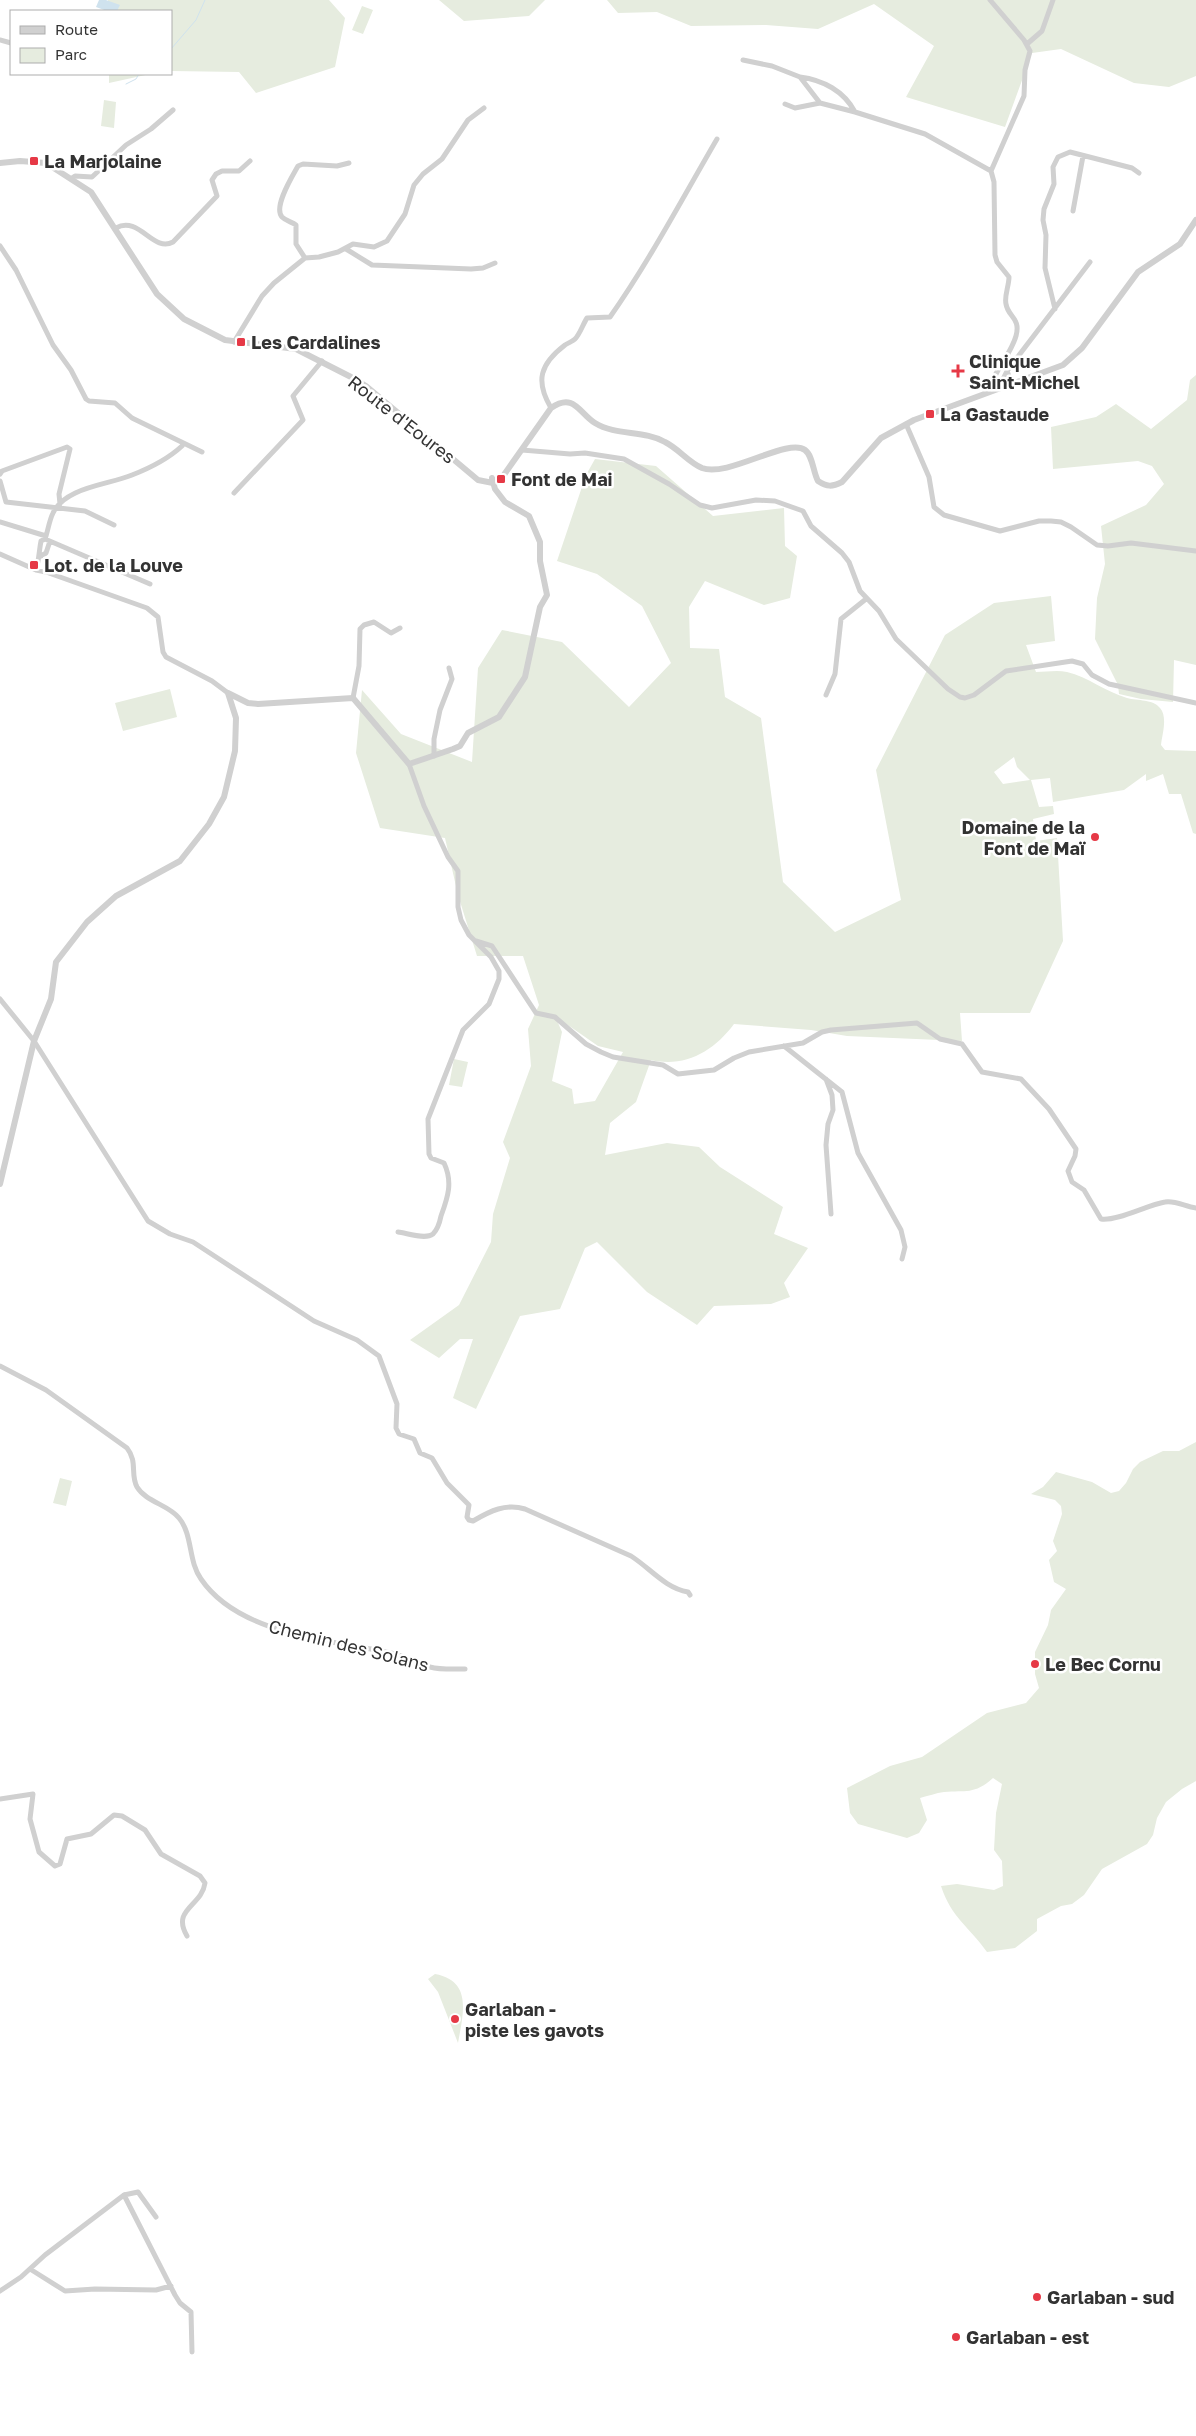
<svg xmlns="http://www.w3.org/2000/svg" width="1196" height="2436" font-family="'Golos Text',sans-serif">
  <rect width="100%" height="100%" fill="#fff"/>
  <path fill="#e6ecdf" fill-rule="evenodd" d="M108,0H329L345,18L335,67L256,93L239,72L171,71V11H108Z
    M439,0H545L529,16L464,21Z
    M607,0H1196V76L1169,87L1134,83L1061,49L1032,53L1005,127L906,97L934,46L874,4L818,29L766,25L691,26L657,12L618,13Z
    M362,6L373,10L363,34L352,30Z
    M109,74H150L109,83Z
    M104,100L116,102L114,128L101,126Z
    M1196,375V665L1174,660L1173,702L1141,699L1119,694L1118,685L1095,639L1097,598L1105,564L1101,526L1146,505L1164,484L1152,466L1138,461L1053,469L1051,427L1096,417L1116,404L1151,429L1187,400L1190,380Z
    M595,459L656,466L713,516L784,508L785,546L797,556L790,598L764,605L705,581L689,607L690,648L719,649L725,697L761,718L783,882L835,932L901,900L876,770L945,635L994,603L1051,596L1055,641L1026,645L1036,672C1046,672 1057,670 1067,672C1088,677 1106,692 1127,698C1138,701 1153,699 1160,708C1168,717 1162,735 1161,745L1165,750L1196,751V834L1193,833L1181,794H1169L1163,774L1146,781V774L1124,790L1053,802L1050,778L1031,780L1039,807L1053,806L1054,814L1033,819L1036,841L1057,838L1063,941L1030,1013H960L962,1041L847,1036L811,1030L734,1024C714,1051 685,1068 651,1060L636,1102L610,1123L605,1155L667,1143L699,1147L720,1167L783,1207L774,1234L808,1248L784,1283L790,1297L771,1304L714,1306L697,1325L647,1292L597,1242L585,1248L560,1309L520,1316L476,1409L453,1398L473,1339H460L439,1358L410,1340L459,1305L491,1242L493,1214L510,1158L503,1142L531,1066L528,1029L539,1005L523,956H477L458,895L445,838L380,828L356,753L362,690L401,734L472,762L478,668L502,630L562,642L629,707L671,663L642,606L597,574L557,561L586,475ZM1014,757L1017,767L1030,780L1003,784L994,772ZM555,1016L598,1046L623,1052L595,1101L574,1104L572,1089L552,1081L562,1032Z
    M170,689L177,717L123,731L115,703Z
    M454,1059L468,1062L462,1087L449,1085Z
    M1196,1442V1781L1182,1789L1166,1802L1157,1818L1153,1835L1147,1844L1102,1869L1084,1895L1072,1904L1061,1906L1037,1919V1931L1015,1948L987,1952C968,1925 952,1919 941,1886L957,1884L994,1890L1003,1886L1002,1861L994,1850L996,1813L1002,1784L993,1778C974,1795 966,1790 944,1792C936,1793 928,1796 920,1798L927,1820L919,1833L907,1838L858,1824L850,1813L847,1788L890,1766L922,1757L987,1713L1026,1703L1039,1688L1035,1674V1652L1048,1625L1051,1610L1066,1589L1054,1582L1049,1560L1057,1551L1053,1541L1062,1514L1061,1506L1055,1500L1031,1494L1043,1487L1056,1472L1092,1482L1111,1493L1119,1491L1126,1483L1133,1469L1140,1462L1163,1451H1179Z
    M60,1478L72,1481L66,1506L53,1503Z
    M435,1974C473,1981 463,2014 458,2043L438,1992L428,1979Z"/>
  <path fill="#cfe2ee" d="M99,0H106L120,5L117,11H107L96,7Z"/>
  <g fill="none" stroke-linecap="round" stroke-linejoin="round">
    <path stroke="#cfe2ee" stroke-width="1" d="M171,49L196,20L205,0
      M126,84L136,79L139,74"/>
    <path stroke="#d0d0d0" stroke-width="5" d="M990,0L1024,40L1030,51L1025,70L1024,96L991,171
      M0,40L11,43
      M1027,44L1042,31L1053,0
      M743,60L772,66L800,77
      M820,103L800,77C823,80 844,91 855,112L925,134L991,171L994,182L995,255L997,262L1009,277C1009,286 1004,296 1006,304C1008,317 1021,318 1016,336C1010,357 993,371 989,392
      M785,104L795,108L820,103L855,112
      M72,178L75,176L92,177L126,145L151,129L173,110
      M1073,211L1083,156
      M116,228C139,215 153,253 173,242L217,196L212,180L216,174L222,171H239L250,161
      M0,246L16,270L53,345L71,370L86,399L89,401L115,403L132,418L202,452
      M346,249L372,265L471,269L483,268L495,263
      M305,258L296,244V225C292,222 286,221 282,217C273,207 292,177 298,166L303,164L337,166L349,163
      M1055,309L1045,268L1046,235L1043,220L1044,209L1054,184L1053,167L1058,157L1070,152L1132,168L1139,173
      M234,342L262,296L274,283L305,258L319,257L338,252L353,244L374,247L387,241L405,214L414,185L423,174L442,159L468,120L484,108
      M1007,371L1012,384
      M1002,388V381L1007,371L1090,262
      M551,408C535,381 540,364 565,345C568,343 573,341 575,339C580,334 583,324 587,318L610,317C650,260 682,199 717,139
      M906,424L929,477L934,507L944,515L1000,531L1039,521H1051L1061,522L1071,527L1097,545L1108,546L1131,543L1196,551
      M522,450L570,454L585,453L624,459L669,484L700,505L712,508L756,500L775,501L803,511L811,526L842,553L849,562L860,591L879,611L896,639L948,689L960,697L965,698L974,695L1006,671L1072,661L1083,664L1092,675L1109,684L1196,703
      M0,474L2,471L67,447L70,449L59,494L60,504
      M0,481L6,502L85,511L114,525
      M234,493L303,420L293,396L322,361
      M0,522L46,536
      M45,539C48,531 49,521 53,513C65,487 108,485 132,475C150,468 168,459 182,446
      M0,554L36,570L46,572L147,608L158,617L163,652L166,657L212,681L228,693
      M41,556L46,553L50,541
      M36,570C39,560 39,551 41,541L45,539L150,584
      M826,695L835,674L841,619L866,599
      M353,698L359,666L360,629L364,625L374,622L391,633L400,628
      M434,756V739L440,710L452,679L449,668
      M476,941L492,946L536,1013L555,1017L586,1044L601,1052L613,1057L663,1065L678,1074L714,1070L734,1058L749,1052L803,1043L822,1032L831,1030L917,1023L940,1039L962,1044L982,1072L1021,1079L1049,1109L1076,1149L1075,1156L1068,1171L1072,1182L1084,1190L1101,1219C1118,1221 1147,1205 1165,1202C1175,1200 1186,1207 1196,1208
      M0,999L34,1041L148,1221L170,1234L193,1242L314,1321L357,1340L379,1356L397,1404L396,1428L399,1434L414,1439L420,1453L432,1458L447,1483L469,1505L467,1517L469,1520L473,1521C490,1511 506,1503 525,1509L631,1556C650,1568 665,1588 688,1592L690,1595
      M784,1046L842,1092L858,1153L901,1230L905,1247L902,1259
      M826,1079L832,1095L833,1110L828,1124L826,1145L831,1214
      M398,1232C407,1233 425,1240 433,1234C437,1230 440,1221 441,1216C448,1197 453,1182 444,1163L431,1158L429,1154L428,1119L463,1030L489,1004L499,979V971L491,957L469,935L461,920L458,907V871L448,857L424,806L409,764
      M0,1366L46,1390L127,1448C138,1462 130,1474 137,1487C146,1502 169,1505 179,1518C193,1535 188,1561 201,1579C239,1635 331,1640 391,1653C405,1656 417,1663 430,1667C441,1670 453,1669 465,1669
      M0,1799L33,1794L30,1819L39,1852L55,1866L60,1864L67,1839L91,1834L114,1815L122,1816L145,1830L161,1854L200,1876L205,1883C202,1906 171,1909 187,1936
      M124,2195L138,2192L156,2217
      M30,2269L65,2291L95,2289L156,2290L171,2286
      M0,2291L21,2277L45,2255L124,2195L175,2295L180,2303L191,2312L192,2352"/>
    <path stroke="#d0d0d0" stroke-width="6" d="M0,163L20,161L46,163L91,192L157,294L184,319L225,340L296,349L351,377L366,386L478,480L493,483L501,479L551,408C574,392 579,413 595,423C616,436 644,430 665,442C679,449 688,462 702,468C728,478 788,437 805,450C813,456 813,472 818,481C827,487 832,487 842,482L881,438L914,420L1063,365L1082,348L1138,272L1180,244L1196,220
      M228,693L248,703L258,704L353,698L409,764L453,749L460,746L468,733L499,717L525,677L540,607L547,595L540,561V542L529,516L505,502L495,489L492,478
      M0,1184L34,1041L51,999L56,962L87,922L116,896L180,861L209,824L224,797L235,751L236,718L228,693"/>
  </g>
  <g fill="#e63946" stroke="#fff" stroke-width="2">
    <rect x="29" y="156" width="10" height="10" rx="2.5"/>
    <rect x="236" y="337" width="10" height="10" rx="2.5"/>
    <path d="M955.5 363.5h5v5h5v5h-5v5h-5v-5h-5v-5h5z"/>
    <rect x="925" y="409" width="10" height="10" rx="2.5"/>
    <rect x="496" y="474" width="10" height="10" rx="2.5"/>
    <rect x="29" y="560" width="10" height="10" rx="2.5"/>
    <circle cx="1095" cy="837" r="5"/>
    <circle cx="1035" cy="1664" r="5"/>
    <circle cx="455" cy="2019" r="5"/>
    <circle cx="1037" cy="2297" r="5"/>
    <circle cx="956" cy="2337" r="5"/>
  </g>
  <g text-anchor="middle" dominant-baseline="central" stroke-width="5" stroke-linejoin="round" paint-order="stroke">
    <g font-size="18" font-weight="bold" fill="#333" stroke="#fff" text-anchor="start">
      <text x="44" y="161">La Marjolaine</text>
      <text x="251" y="342">Les Cardalines</text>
      <text x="969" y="361">Clinique<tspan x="969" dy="21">Saint-Michel</tspan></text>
      <text x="940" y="414">La Gastaude</text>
      <text x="511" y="479">Font de Mai</text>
      <text x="44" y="565">Lot. de la Louve</text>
      <text x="1085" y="827" text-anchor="end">Domaine de la<tspan x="1085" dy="21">Font de Maï</tspan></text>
      <text x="1045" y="1664">Le Bec Cornu</text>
      <text x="465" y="2009">Garlaban -<tspan x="465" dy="21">piste les gavots</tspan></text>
      <text x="1047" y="2297">Garlaban - sud</text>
      <text x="966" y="2337">Garlaban - est</text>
    </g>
    <g font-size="18" fill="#333" stroke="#fff">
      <text transform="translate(402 419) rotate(38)">Route d'Eoures</text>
      <text transform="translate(349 1645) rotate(14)">Chemin des Solans</text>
    </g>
  </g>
  <rect x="10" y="10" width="162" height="65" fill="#ffffff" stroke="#adadad"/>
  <rect x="20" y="26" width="25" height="8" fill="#d0d0d0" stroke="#adadad"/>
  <text x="55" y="35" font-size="15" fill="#333333">Route</text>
  <rect x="20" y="48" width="25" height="15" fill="#e6ecdf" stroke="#adadad"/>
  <text x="55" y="60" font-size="15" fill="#333333">Parc</text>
</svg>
